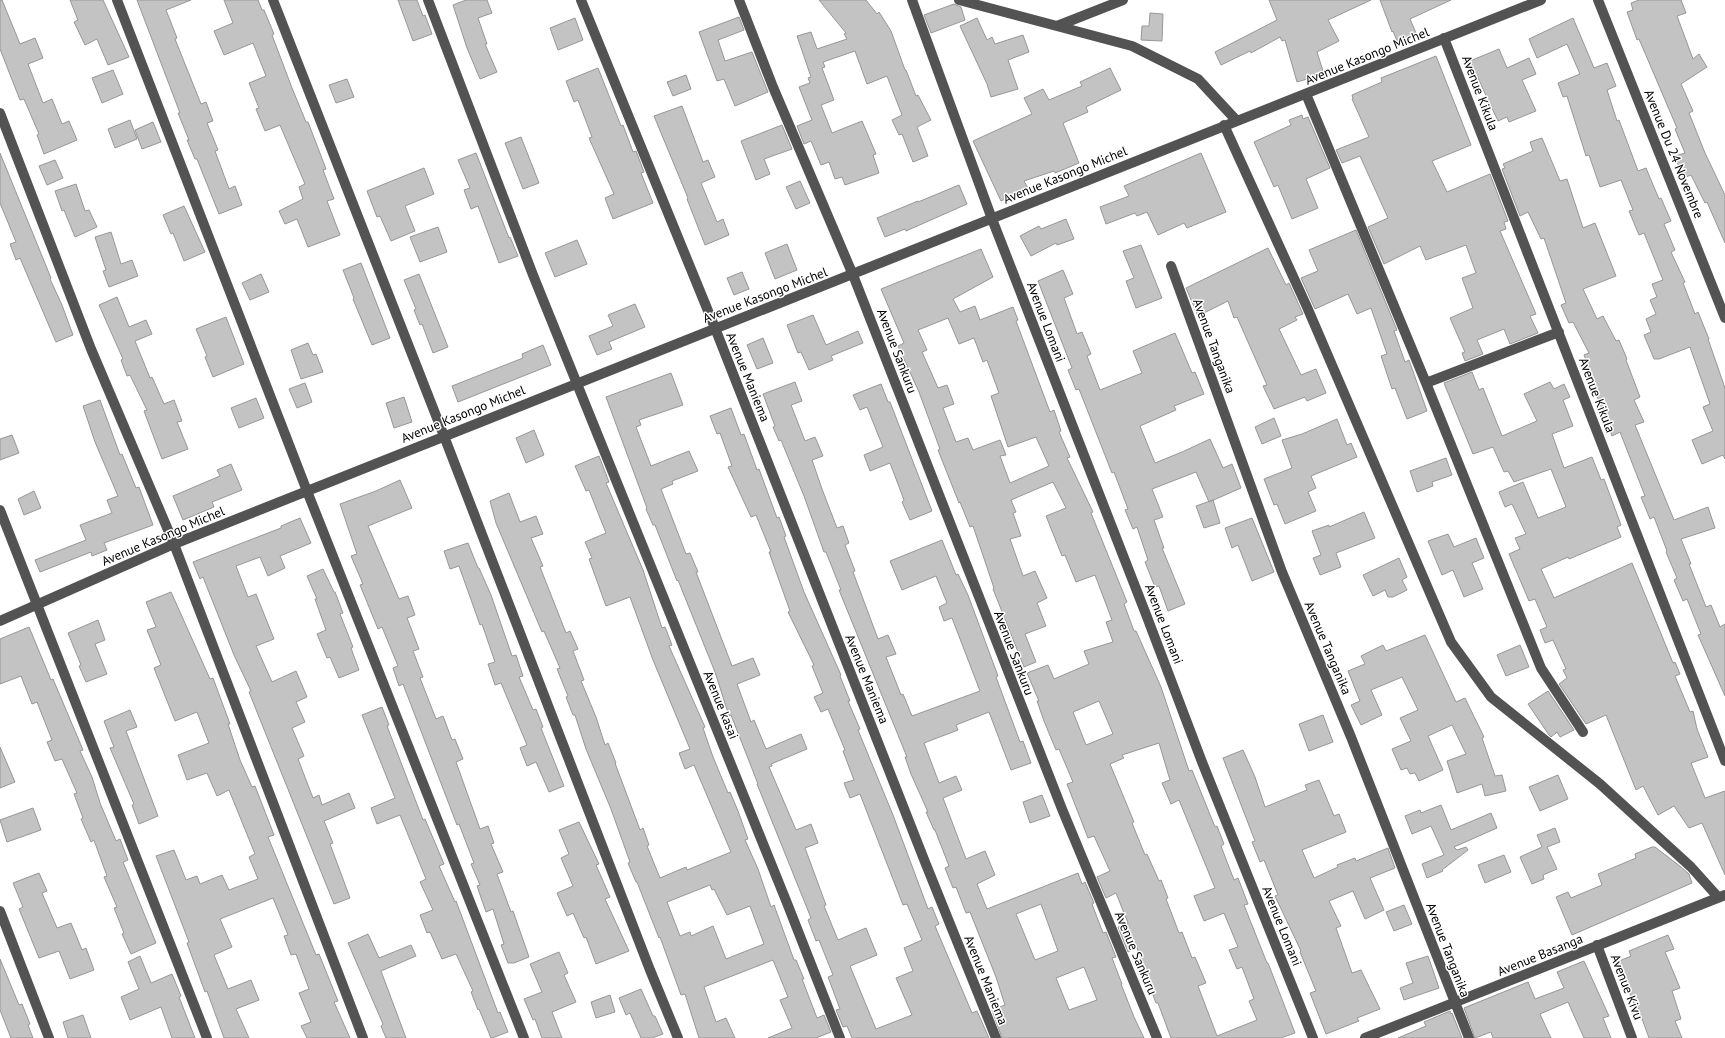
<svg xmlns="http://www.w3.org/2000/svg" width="1725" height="1038" font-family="'PT Sans',sans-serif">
  <rect width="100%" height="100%" fill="#fff"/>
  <path fill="#c3c3c3" stroke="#979797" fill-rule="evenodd" d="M0,0H2L20,44L35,38L43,58L28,64L43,103L52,99L62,124L69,121L77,140L44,154L37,135L39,134L24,99L20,100L0,49Z
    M70,0H103L129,57L108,65L97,39L85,45L74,22L78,20Z
    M137,0H191L166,10L177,38L175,39L201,104L206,102L213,121L207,123L218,150L215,151L229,189L235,186L242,205L219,214L197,159H195L187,140H189L178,113H180Z
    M224,0H258L262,10H264L274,34L272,35L292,88L306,122H308L326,169L323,170L334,199L327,201L340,235L308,247L297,219L285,224L279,211L303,199L299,187L305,184L280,125L265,131L256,109L259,108L249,83L266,76L253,43L224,55L214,31L233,23Z
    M398,0H417L423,16L425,15L432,34L413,41Z
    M466,0H487L492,13L478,18L487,44H485L497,72L480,79L467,48L453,5Z
    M819,0H866L877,14L879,12L891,31L905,70H906L916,96L918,95L931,120L917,127L928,156L913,162L902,134L899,135L892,120L902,115L887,76L867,84L855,51L823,62L825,67L822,68L834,100L821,105L832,133L862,121L876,154L873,155L879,173L845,185L842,177L835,179L829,162L821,165L811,141L804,144L797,126L812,120L799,87L810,83L808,78L811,77L797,36L811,32L817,49L847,39L844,34L846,33Z
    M1269,0H1371L1328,20L1339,41L1317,52L1324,74L1297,82L1285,40L1282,41L1280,37L1251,53L1250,51L1221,65L1215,52L1277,20Z
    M1380,0H1451L1410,19L1416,33L1397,41L1393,31L1392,32Z
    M1639,0H1681L1686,13L1677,16L1693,59L1699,54L1707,67L1681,84L1693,111L1689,113L1705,153L1725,195V243L1707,202L1705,203L1691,175L1683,178L1675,156L1685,153L1675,129L1677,128L1639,39L1637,40L1627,12L1633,10L1631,3Z
    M954,4L961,7L965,20L931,33L924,15Z
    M1150,13L1163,14L1162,41L1141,40L1142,26H1149Z
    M739,17L744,30L718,40L725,61L752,52L768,92L735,106L724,79L717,81L699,32Z
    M575,18L583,40L558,50L550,28Z
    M977,18L987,40L992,37L995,44L1023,35L1029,52L1008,60L1018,89L991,97L987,84L960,26Z
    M1573,18L1594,68L1607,63L1616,86L1607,90L1617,121L1619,120L1638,171L1646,168L1659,199L1661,198L1671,221L1664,224L1675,250L1671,252L1685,282L1683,283L1695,314L1698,312L1709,339H1708L1725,388V459L1723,455L1702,464L1692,440L1713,431L1703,407L1710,404L1690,347L1659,359H1654L1644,335L1651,332L1646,319L1656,314L1650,300L1657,297L1652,284L1663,280L1644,233L1639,235L1629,211L1633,210L1621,180L1600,187L1589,155L1586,156L1567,96L1563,97L1558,83L1580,74L1567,44L1537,58L1529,39Z
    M1499,49L1507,68L1529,58L1536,74L1522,80L1536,111L1509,122L1507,117L1498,121L1470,61Z
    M1436,56L1471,145L1432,161L1447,192L1490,174L1508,221L1504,222L1506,229L1500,231L1536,314L1530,316L1538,333L1510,344L1504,329L1477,340L1483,354L1465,361L1462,353L1465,352L1450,318L1473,308L1462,278L1476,273L1466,245L1426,260L1420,246L1384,264L1368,227L1388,218L1360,156L1342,163L1336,150L1369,137L1352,99H1353L1352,95L1382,82L1381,78Z
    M598,68L621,126L623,125L633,152L636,151L644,172L641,173L653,203L613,219L605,198L614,194L589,138L592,137L578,100L574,102L566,81Z
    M1110,68L1121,90L1086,107L1088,112L1063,123L1079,163L1055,173L1054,171L1024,181L1028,188L1001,201L973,141L1032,114L1024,98L1043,89L1049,100L1082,86L1080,82Z
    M113,70L123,94L102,103L92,78Z
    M686,75L691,89L673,96L667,82Z
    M347,79L354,97L336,103L329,85Z
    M682,106L703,162L708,160L715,177L701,183L717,222L723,219L729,235L705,245L687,199L688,198L654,116Z
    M1302,115L1303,119L1308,117L1330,168L1306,179L1318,208L1292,219L1278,185L1274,187L1254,142L1291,125L1289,120Z
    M130,120L137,139L115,148L108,129Z
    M153,122L161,142L142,149L135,130Z
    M782,125L792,149L764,159L770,174L756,180L741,141Z
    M521,137L539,183L523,189L505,143Z
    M1542,138L1560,181L1567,179L1583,228L1595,223L1616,276L1583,289L1597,319L1603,316L1616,341L1619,340L1627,359L1626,360L1640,397L1634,400L1644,422L1635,425L1674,520L1708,507L1715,528L1681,539L1691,564H1689L1706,607L1711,605L1720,627L1725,624V696L1698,635L1701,634L1687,599L1683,601L1674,580L1677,578L1666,552L1667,551L1654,517L1650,519L1641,497L1645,496L1620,432L1612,436L1594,388V382H1595L1584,355L1589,353L1573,322L1569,323L1561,305L1566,303L1544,238L1541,239L1528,212L1520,216L1502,169L1505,168L1503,164L1533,151L1530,142Z
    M0,153L51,278L50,279L62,305L73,335L56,342L20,258L16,260L10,244L16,242L0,203Z
    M476,153L509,238L510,237L518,256L499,263L478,206L471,209L464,190L470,188L458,160Z
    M1201,153L1226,212L1187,228L1184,223L1158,235L1147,212L1137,216L1135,213L1106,224L1100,207L1129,196L1124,186Z
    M55,160L63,178L47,185L39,166Z
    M424,168L434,194L405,206L415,231L391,241L380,216L377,217L367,191Z
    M800,181L810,203L796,209L786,187Z
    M76,184L85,211L89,210L97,227L75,237L64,210L62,211L55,191Z
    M959,185L967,204L906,231L905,229L885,237L877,218L918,201V202Z
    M184,206L205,252L184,261L173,233L171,234L163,215Z
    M1066,219L1074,239L1057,245L1056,243L1031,256L1020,236L1039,226L1041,229Z
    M438,227L447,252L420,262L410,237Z
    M1356,230L1397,330L1394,331L1405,362L1409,360L1427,411L1407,419L1395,388L1392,389L1381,356L1387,354L1371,308L1357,314L1348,294L1315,309L1301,278L1318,271L1309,250Z
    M111,232L121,264L132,260L138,276L109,287L103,271L106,270L95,237Z
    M577,240L587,264L555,277L545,253Z
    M787,244L797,270L775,279L765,253Z
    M1141,245L1162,298L1136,308L1126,281L1134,278L1123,251Z
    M1268,248L1286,285L1289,283L1303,314L1295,317L1297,320L1279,329L1301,375L1316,369L1326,393L1307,401L1305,397L1274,409L1263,386L1267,385L1237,317L1234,318L1228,301L1198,316L1186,288Z
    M981,249L993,277L953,299L960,312L975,306L980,320L1013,307L1018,320L1016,321L1050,412L1054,410L1061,431L1059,432L1070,457L1067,458L1093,512L1091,513L1127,602L1124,604L1134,631H1136L1161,687L1189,771L1192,770L1215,827L1217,826L1224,844L1221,846L1234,880L1238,878L1248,904L1244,905L1267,963H1268L1295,1033L1281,1038H1171L1158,1003H1156L1146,977L1148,976L1137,948L1128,952L1118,927L1128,923L1116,893L1106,898L1097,877L1110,871L1094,836L1088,838L1067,784L1073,782L1059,749L1056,750L1044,721L1037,701H1039L1027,673L1048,665L1054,679L1089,664L1084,651L1113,642L1106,622L1112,620L1095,575L1076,582L1065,555L1062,556L1046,516L1066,508L1053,482L1011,500L1016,512L1013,513L1021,536L1010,539L1023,576L1035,571L1047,598L1037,603L1046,626L1025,634L1036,662L1024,667L993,589L994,588L973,526L970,527L960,502L959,503L938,450L940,449L919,392L898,346L904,343L881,289ZM948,318L959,344L974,338L983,362L987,360L999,393L991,396L1008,447L1036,437L1049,466L1010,483L1000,456L1006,455L1000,440L973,450L968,438L956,442L943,408L954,404L947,385L938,388L922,352L927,350L918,330ZM1099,701L1113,734L1086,745L1073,712ZM1159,743L1170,780L1162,783L1171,804L1179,800L1215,888L1194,896L1204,921L1224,913L1238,947L1229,950L1237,969L1242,967L1254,999L1249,1001L1257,1020L1217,1036L1198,986L1206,983L1195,957L1192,958L1182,932L1179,933L1166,899L1168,898L1161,880L1159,881L1147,854L1145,855L1132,823L1134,822L1110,764L1124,758L1122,755Z
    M361,263L390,338L372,345L353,299L354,298L343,270Z
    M1063,270L1073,294L1064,298L1077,334L1082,332L1091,354L1087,356L1100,390L1142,373L1133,351L1175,333L1192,373L1195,372L1204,394L1174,406L1176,410L1140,426L1155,463L1182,452L1210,439L1223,468L1232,464L1241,488L1209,502L1196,472L1152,489L1163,517L1154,520L1164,548H1162L1185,604L1168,611L1159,586L1155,587L1145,562L1148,560L1137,527L1133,529L1125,510L1128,509L1114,472L1112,473L1079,389L1076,390L1068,370L1072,368L1038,281Z
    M742,272L749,289L734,295L727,278Z
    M261,274L269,292L250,300L242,283Z
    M419,274L448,347L433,353L422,324L420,325L414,310L416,309L404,280Z
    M117,297L129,327L146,320L152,334L135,341L150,378L152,377L164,404L174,400L182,421L177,422L188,449L162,459L144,411L147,410L130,375L127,376L121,360L123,359L99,305Z
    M635,304L645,327L609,342L612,349L597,355L589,336L613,326L608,315Z
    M813,315L826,345L858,331L863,343L831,356L833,360L809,370L801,352L798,353L787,325Z
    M226,317L244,364L213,377L205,357L207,356L196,329Z
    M763,338L773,363L757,369L747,345Z
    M308,343L313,355L316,354L323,372L301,379L291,350Z
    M543,345L551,365L458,402L452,386L523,358L522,354Z
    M1472,372L1479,390L1483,388L1502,436L1537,421L1524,394L1550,382L1554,389L1564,384L1570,397L1563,400L1573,426L1552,434L1564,468L1592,457L1601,480L1604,479L1621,525L1617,527L1621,537L1569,559L1568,557L1541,569L1554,598L1632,563L1673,663L1675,662L1680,674L1675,676L1690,712L1693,711L1697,729L1708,757L1691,763L1705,798L1725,791V875L1702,823L1689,828L1674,806L1658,815L1643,786L1636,790L1606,715L1586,724L1559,684L1567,678L1563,670L1566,669L1553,640L1545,643L1540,630L1547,627L1535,599L1529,601L1509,554L1520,549L1515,538L1526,534L1512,504L1505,507L1499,492L1523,482L1538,518L1566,507L1551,469L1514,482L1508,471L1504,472L1493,447L1473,454L1444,383Z
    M671,373L683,405L639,420L641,425L636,427L651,466L689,451L698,471L672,481L673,484L661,489L686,554L690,553L698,572H696L732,666L753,658L760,675L737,684L751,722L754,720L766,749L801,734L807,749L771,764L772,766L769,767L796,830L811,824L818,843L805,848L826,905L824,906L838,940L866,928L877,955L850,966L876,1029L912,1015L896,978L913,971L904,948L922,940L907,904L903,905L860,794L850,798L844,783L854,780L843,751L845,750L828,709L821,712L814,697L823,693L812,666L814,665L788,612L790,611L769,552H771L756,515L751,517L728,467L732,466L720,433L717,434L710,416L731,408L741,435L744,434L757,470L759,469L777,518L779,517L786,536L784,537L804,592L841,675L840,676L850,701H848L860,729L858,730L893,815L928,909L932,907L939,924L935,926L972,1013L977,1011L989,1038H852L847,1026L843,1027L836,1010L840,1009L828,977L833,975L819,940L816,941L808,920L811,918L757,784H758L731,715L729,716L715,672L678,580L677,581L655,525H653L646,509L647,508L606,397Z
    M795,382L802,401L791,405L805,441L815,437L823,456L812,460L822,489L837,528L843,526L849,543L845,545L855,571L853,572L878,639L888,635L896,654L886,657L901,695L903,694L912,716L980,691L952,618L944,621L939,607L947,603L936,576L902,590L890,561L942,540L956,575L958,574L968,595L998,676L996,677L1020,742L1023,741L1031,763L1011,770L989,712L956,725L958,730L924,743L939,783L956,776L962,790L943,798L966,859L985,851L995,875L977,884L987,909L1078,873L1082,884L1085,882L1094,903L1092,904L1103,933L1106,932L1116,957L1112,958L1122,984H1121L1134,1017L1144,1038H1002L992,1010L1005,1005L996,977L970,912L966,913L956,887L953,888L945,868L949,866L935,830H934L926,812H928L911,774L905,757H907L839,590H841L826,552H824L804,496L781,440L779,441L773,427L775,426L763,394ZM1041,904L1058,951L1035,960L1016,914ZM1084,967L1097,1000L1069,1010L1056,978Z
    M305,383L312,402L297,408L289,389Z
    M881,384L888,402H890L932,511L910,520L902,502L904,500L890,463L870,471L864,455L883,447L867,407L860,410L853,395Z
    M404,397L412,422L394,428L386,403Z
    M256,398L264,418L239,428L231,408Z
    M100,400L120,455L122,454L136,488L139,487L153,525L104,543L107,550L92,556L91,552L40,572L35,560L86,540L80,525L112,513L107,500L118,496L95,442L83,406Z
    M1274,418L1281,436L1262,444L1255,427Z
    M1337,419L1347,445L1351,443L1357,457L1311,476L1316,488L1308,492L1316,511L1285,524L1277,504L1274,505L1264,479L1292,468L1282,440L1302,434Z
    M534,430L544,455L526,463L516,438Z
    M12,435L19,453L0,460V439Z
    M599,456L609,482L606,483L643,570L662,628L665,627L672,645L669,646L705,727L703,728L713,757L728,793L730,792L738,811L748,839L745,840L758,869L771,907L774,905L794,960H796L804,979H802L817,1018L824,1015L831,1032L816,1038H768L792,1028L780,1000L788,997L773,960L704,987L716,1022L726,1018L735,1038H699L685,994L681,995L660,937L659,938L637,882H636L628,863L630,862L611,809L586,749L575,715H573L566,697L568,696L557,669L560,668L544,631L542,632L496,523L490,501L509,493L520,522L536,516L543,534L531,538L543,566L540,567L566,633L570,631L578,649L573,651L584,680L581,681L596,717L605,745L608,743L616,763H615L640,830L643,828L649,845L647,846L660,878L686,867L687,870L731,852L694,765L685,769L679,753L690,749L653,660L630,597L606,606L589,559L592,558L585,542L606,533L589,490L586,491L575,466ZM710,885L712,890L714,889L727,915L750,906L764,944L726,959L713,926L691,936L690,932L680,936L667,902Z
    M1446,458L1452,475L1432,482L1433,486L1417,492L1410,471Z
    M231,464L242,490L212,502L214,507L183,520L173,496L220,476L217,470Z
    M400,480L412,508L368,526L399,599L408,596L415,615L407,618L419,649L413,651L423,677L420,678L436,719L443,716L452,740L455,739L463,759L456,762L480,829L488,826L494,843L491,844L503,872L497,874L511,912L513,911L529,957L514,963H508L501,945L504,944L493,909L486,912L477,886L480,885L471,864L474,863L459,824L457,825L403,684L399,686L393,668L398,666L382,627L378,629L360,585L363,584L351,556L357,554L340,504L376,491Z
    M34,491L41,508L24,515L18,499Z
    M1213,500L1220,523L1204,528L1196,506Z
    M1364,512L1375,538L1336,553L1341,567L1320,575L1313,558L1321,555L1312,531L1329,525V527Z
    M300,518L311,543L280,556L285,568L268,576L260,557L236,566L248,597L256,594L274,639L256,646L272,682L296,671L307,697L296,702L305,722L292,728L304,756L298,759L313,798L319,795L322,805L349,793L355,808L324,821L333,843L330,844L350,898L334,904L249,692L251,691L234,655L203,577L200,579L193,562L281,528V526Z
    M1252,518L1274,572L1252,581L1238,545L1232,548L1225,528Z
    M1448,534L1454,547L1476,538L1484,558L1472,563L1483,589L1464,597L1453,570L1442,575L1428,541Z
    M468,543L478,568H479L491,595L512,656L516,655L523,676L519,677L533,710L536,709L543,727L541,728L564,786L549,792L536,762L527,766L520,748L527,745L501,683L495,685L488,664L495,662L482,624L480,625L459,566L450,569L444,551Z
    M1399,558L1407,577L1402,580L1407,590L1393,597H1388L1385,590L1373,596L1363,575Z
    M323,569L334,592H335L343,613L340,614L353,647L351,648L359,670L339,678L330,657L327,658L317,634L326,630L315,599H317L307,576Z
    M171,592L210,679L213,678L230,724H228L240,760L252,787L255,786L274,835L268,837L316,955L319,954L338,1001L334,1002L350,1038H307L301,1026L311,1022L299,993L309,989L296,954L291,955L284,936L288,935L273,898L220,919L232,947L214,955L228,989L251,980L259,1000L236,1009L249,1038H224L207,991L205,992L198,973L187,943L189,942L156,856L174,850L186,880L197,876L200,884L222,875L229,890L258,879L249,857L255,854L229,790L217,796L207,773L187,780L178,755L209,743L197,712L175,721L154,668L161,665L147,630L156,627L146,602Z
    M98,620L105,640L95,644L107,674L86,682L79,666L81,665L68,633Z
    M29,627L51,680L53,679L83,750L80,751L92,777L100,803L116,841L120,839L128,860L123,862L156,943L131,954L122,934L124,933L114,908L117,907L104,877L107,876L94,840L91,842L81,819L83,818L74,794L77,793L62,759L55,761L47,742L52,740L37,702L32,704L21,676L0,684V639Z
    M1425,635L1456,702L1465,698L1484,737L1482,738L1495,776L1502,775L1506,791L1485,796L1482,784L1457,793L1447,761L1466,754L1452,725L1428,736L1443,770L1419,781L1415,773L1410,774L1407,768L1401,770L1392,749L1411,741L1400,718L1418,710L1402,677L1371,690L1382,715L1361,725L1351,705L1360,701L1348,671L1365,664L1361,656L1383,645L1386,651Z
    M1520,645L1529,667L1506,676L1497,655Z
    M1548,691L1574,730L1560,737L1557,732L1551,737L1549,735L1528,704Z
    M382,707L389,725L387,726L423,820L425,819L444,864L439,866L455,902L456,901L498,1013L500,1012L508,1032L492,1038H491L479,1009L478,1010L471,992L473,991L456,954L442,959L430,932L427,933L420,915L433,910L420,882L426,879L400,815L377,824L371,808L395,798L362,715Z
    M130,710L137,727L126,731L158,816L139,824L132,805L134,804L110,748L114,747L104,721Z
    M1323,715L1333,742L1309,751L1299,724Z
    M0,747L15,782L0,788Z
    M1243,750L1255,777L1265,807L1307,790L1305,785L1319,780L1334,816L1339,814L1346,832L1302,850L1314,878L1338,867L1337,865L1355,858L1356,861L1388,848L1395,868L1370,878L1384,910L1365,919L1353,891L1329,901L1341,926L1336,928L1352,973L1361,970L1380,1009L1357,1018L1359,1021L1326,1034L1310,993L1316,991L1300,952L1301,951L1275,896L1278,895L1264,860L1260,862L1252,842L1255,841L1223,758Z
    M1558,775L1568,799L1540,811L1529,787Z
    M1042,795L1050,816L1030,823L1023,802Z
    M1441,805L1451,830L1491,813L1497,828L1454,847L1457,850L1466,847L1468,850L1442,870L1443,871L1427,878L1422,864L1444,855L1431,826L1412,834L1405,816L1420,810L1421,813Z
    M33,808L41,830L7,842L0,820Z
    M579,822L599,864L596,865L610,897L605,899L629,951L596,964L586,937L584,938L573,913L567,916L557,893L573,886L561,858L569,854L559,830Z
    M1555,828L1560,842L1547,847L1557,869L1543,875L1544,879L1532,884L1520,857L1542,847L1537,835Z
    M1652,847H1655L1681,867L1689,874L1692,883L1572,935L1556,897L1568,892L1571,898L1602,885L1598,874L1636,858L1635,854Z
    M1504,855L1511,872L1485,883L1478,865Z
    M39,873L47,891L42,893L57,928L71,923L82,950L86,948L94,970L70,979L59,951L39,958L19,909L23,907L13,883Z
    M1404,905L1412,924L1394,931L1386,912Z
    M368,934L379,958L411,945L416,956L381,971L406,1038H386L381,1026L383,1024L348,943Z
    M1668,935L1674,949L1665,952L1680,988L1672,991L1681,1019L1675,1021L1682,1038H1649L1637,1005L1635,1006L1617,962L1631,956L1629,951Z
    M559,952L568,973L564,975L576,1002L552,1012L562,1038H542L535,1019L533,1020L524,999L542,992L530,964Z
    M140,956L151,983L172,974L181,996L179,997L195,1038H172L161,1007L130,1020L121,997L139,989L128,962Z
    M1428,956L1439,988L1404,1000L1400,988L1413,983L1406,963Z
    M0,959L19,1005L22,1004L30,1024L28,1025L33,1038H11L0,1010Z
    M1584,961L1609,1016L1603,1018L1611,1038H1584L1568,1002L1540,1014L1551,1038H1493L1491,1032L1475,1038L1464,1008L1528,982L1535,999L1564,988L1557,972Z
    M641,989L653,1016H655L663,1034L652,1038H641L630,1013L626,1015L619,998Z
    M610,995L615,1012L596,1018L591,1002Z
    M1450,1011L1451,1014L1452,1013L1462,1038H1398L1426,1026L1424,1022Z
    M83,1015L91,1038H68L63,1022Z"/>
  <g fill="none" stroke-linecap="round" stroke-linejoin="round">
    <path stroke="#535353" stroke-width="10" d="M117,0L307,491L524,1038
      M273,0L444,436L650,970L678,1038
      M428,0L533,275L787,903L840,1038
      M581,0L715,328L925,862L996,1038
      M739,0L773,87L853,275L1062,809L1157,1038
      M912,0L992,219L1147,617L1202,762L1313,1038
      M959,0L1132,46L1198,79L1236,120
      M1598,0L1725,318
      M1057,26L1123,0
      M1444,38L1725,761
      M1306,94L1426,383L1541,668L1583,732
      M0,113L91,349L174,544L363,1038
      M1224,125L1307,307L1451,642L1491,697L1600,784L1691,867L1718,897
      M1171,266L1282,572L1351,737L1469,1038
      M1426,383L1559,332
      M0,510L207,1038
      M0,621L174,544L1541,0
      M0,911L49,1038
      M1597,945L1632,1038
      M1365,1038L1725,895"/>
  </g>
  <g text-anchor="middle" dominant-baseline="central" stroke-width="3" stroke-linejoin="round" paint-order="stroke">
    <g font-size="13" fill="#000" stroke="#fff">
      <text transform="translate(1367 56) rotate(-22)">Avenue Kasongo Michel</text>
      <text transform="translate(1480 93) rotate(69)">Avenue Kikula</text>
      <text transform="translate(1674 154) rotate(68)">Avenue Du 24 Novembre</text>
      <text transform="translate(1065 175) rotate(-22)">Avenue Kasongo Michel</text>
      <text transform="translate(765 295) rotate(-21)">Avenue Kasongo Michel</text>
      <text transform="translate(1046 322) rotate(69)">Avenue Lomani</text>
      <text transform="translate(1214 346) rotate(70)">Avenue Tanganika</text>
      <text transform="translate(897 351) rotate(69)">Avenue Sankuru</text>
      <text transform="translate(748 377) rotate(68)">Avenue Maniema</text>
      <text transform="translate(1597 395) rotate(69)">Avenue Kikula</text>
      <text transform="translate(463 414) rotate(-22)">Avenue Kasongo Michel</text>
      <text transform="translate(163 536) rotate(-23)">Avenue Kasongo Michel</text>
      <text transform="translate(1164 624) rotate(69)">Avenue Lomani</text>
      <text transform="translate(1328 648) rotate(67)">Avenue Tanganika</text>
      <text transform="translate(1014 653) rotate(69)">Avenue Sankuru</text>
      <text transform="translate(867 679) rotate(68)">Avenue Maniema</text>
      <text transform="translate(721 705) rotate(68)">Avenue kasai</text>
      <text transform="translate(1282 926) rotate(68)">Avenue Lomani</text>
      <text transform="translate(1448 950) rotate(69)">Avenue Tanganika</text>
      <text transform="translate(1136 953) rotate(67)">Avenue Sankuru</text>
      <text transform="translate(1540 955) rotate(-22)">Avenue Basanga</text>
      <text transform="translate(986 980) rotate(68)">Avenue Maniema</text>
      <text transform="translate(1627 987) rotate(69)">Avenue Kivu</text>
    </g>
  </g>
</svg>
